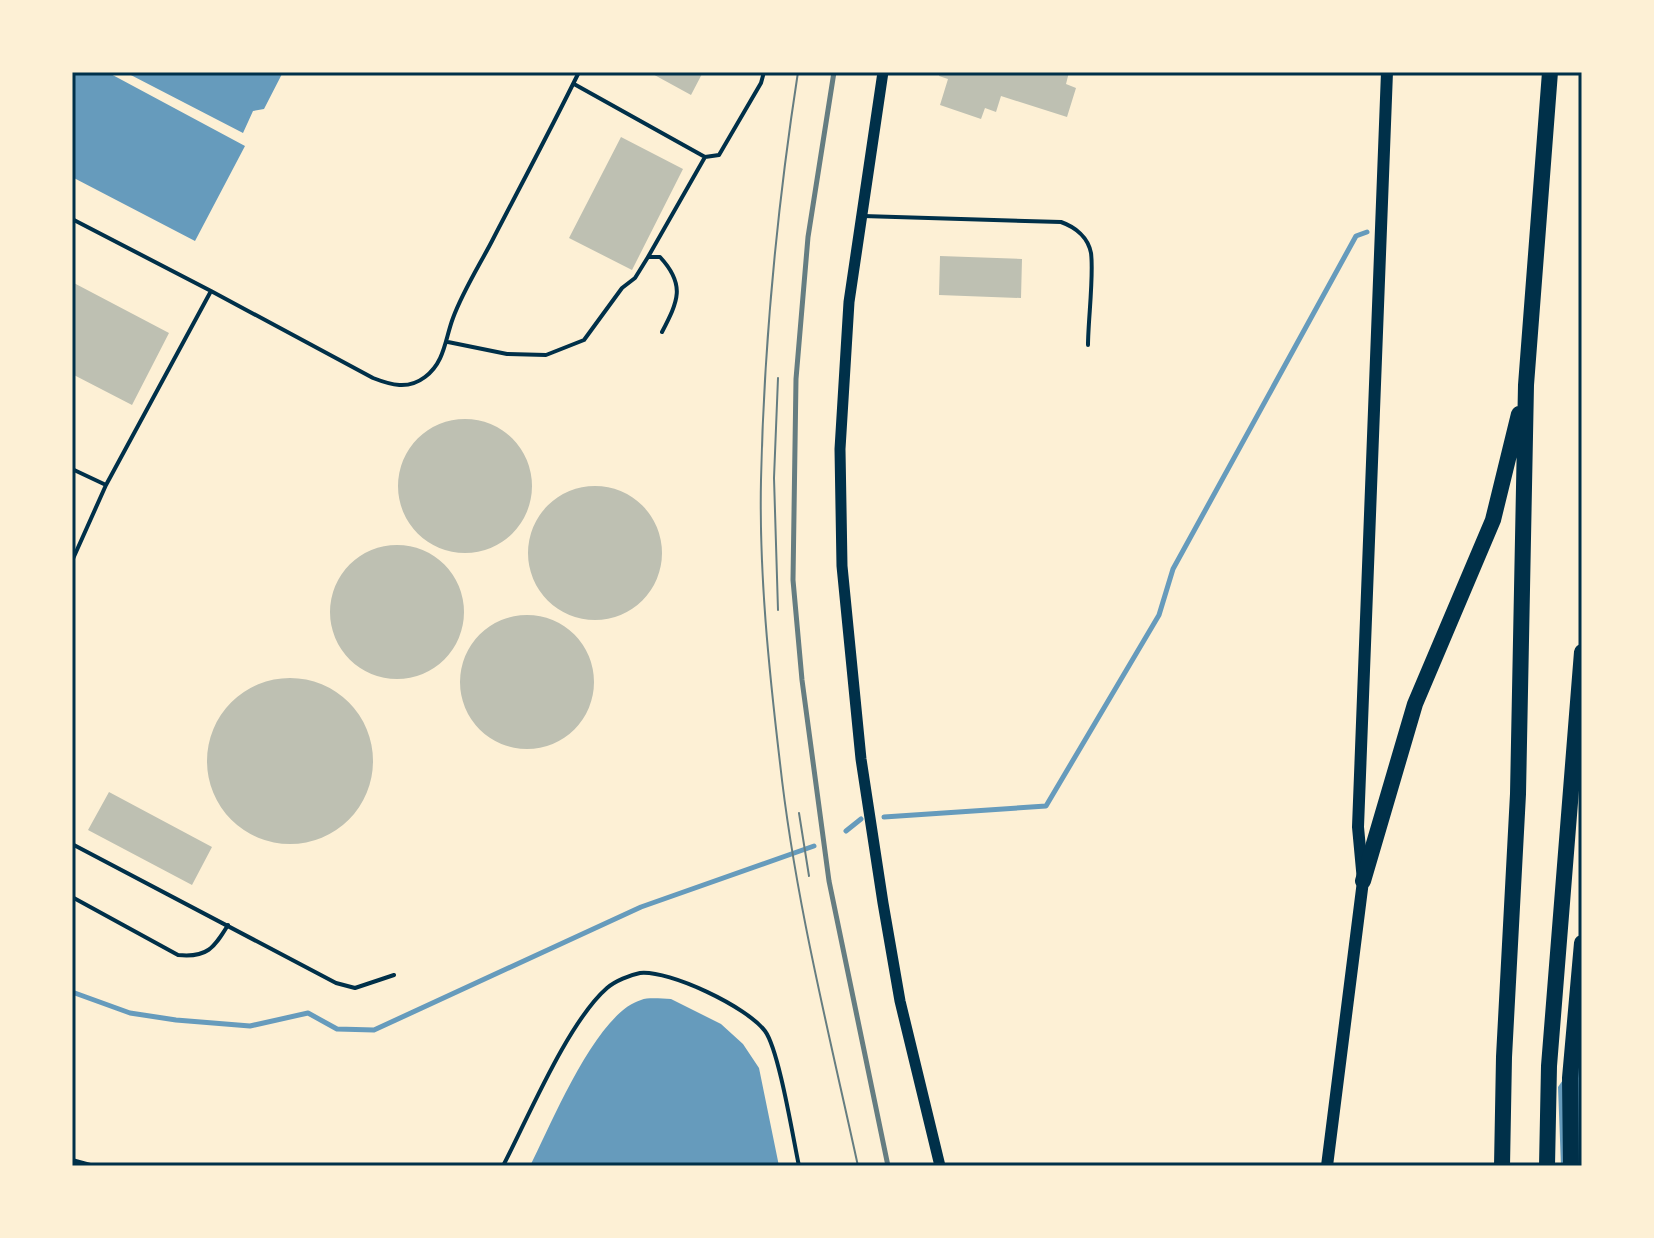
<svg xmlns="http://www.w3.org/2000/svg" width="1654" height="1238" font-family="'Source Serif 4',serif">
  <rect width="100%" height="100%" fill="#fdf0d5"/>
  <path fill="#669bbc" d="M72,72H107L245,146L195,241L72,177Z
    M125,72H283L264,109L253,111L243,133Z
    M671,999L721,1024L743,1044L759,1068L779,1166H530C551,1125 596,1013 641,1000C649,997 662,999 671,999Z
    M1572,1067H1582V1166H1561L1558,1087Z"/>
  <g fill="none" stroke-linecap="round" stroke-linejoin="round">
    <path stroke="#669bbc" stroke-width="5" d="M884,817L1046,806L1159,615L1173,569L1356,236L1367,232
      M846,831L861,819
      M72,992L130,1013L176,1020L250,1026L308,1013L337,1029L374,1030L641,907L814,846"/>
  </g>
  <path fill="#bec0b2" d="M649,72H703L691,95Z
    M940,72H1069L1066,84L1076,88L1067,117L1001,96L996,112L985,108L981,119L940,105L948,79L939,76Z
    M621,137L683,169L632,270L569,238Z
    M940,256L1022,259L1021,298L939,295Z
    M72,282L169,333L132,405L72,374Z
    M398 486a67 67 0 1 1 134 0a67 67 0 1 1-134 0Z
    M528 553a67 67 0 1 1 134 0a67 67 0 1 1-134 0Z
    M330 612a67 67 0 1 1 134 0a67 67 0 1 1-134 0Z
    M460 682a67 67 0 1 1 134 0a67 67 0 1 1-134 0Z
    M207 761a83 83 0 1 1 166 0a83 83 0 1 1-166 0Z
    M109,792L212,847L192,885L88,830Z"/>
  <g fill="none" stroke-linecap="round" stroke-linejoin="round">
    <path stroke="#003049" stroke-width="4" d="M574,84L705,157L719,155L761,83L764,72
      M863,216L1061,222C1075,227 1088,237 1091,253C1094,275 1088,321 1088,345
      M72,219L211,291L106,485L72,469
      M648,257L705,157
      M211,291L373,378C391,385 408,390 425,377C445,362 445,339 453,318C463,291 479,266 492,241C521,185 551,129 579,72
      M448,342L507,354L546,355L584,340L622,288L635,278L648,257H660C686,285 678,301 662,332
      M72,561L106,485
      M72,844L336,983L355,988L394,975
      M72,897L178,955C207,958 214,948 228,925
      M72,1160L94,1166
      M503,1166C528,1118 568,1022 607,988C615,981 630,975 640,973C670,970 747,1007 765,1031C779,1050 793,1138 799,1166"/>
    <path stroke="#003049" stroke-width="11" d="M883,72L849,302L840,449L842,566L861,759L883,903L900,1001L940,1166"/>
    <path stroke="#003049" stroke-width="12" d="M1327,1166L1363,881L1358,827L1387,72"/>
    <path stroke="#003049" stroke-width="16" d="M1363,881L1415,704L1493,520L1519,414
      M1502,1166L1504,1057L1518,794L1526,385L1550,72
      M1547,1166L1549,1066L1582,652
      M1571,1166L1570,1078L1582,943"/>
    <path stroke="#657d81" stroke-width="2" d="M798,72C777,208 764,343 761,480C759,574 769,670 780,763C795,899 829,1033 858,1166
      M778,378L774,478L778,610
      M799,813L809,876"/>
    <path stroke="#657d81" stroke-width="5" d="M834,72L808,237L796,379L793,580L802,680L829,881L888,1166"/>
  </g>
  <rect width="1654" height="1238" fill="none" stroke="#fdf0d5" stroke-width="148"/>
  <rect x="74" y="74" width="1506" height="1090" fill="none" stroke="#003049" stroke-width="3"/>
</svg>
